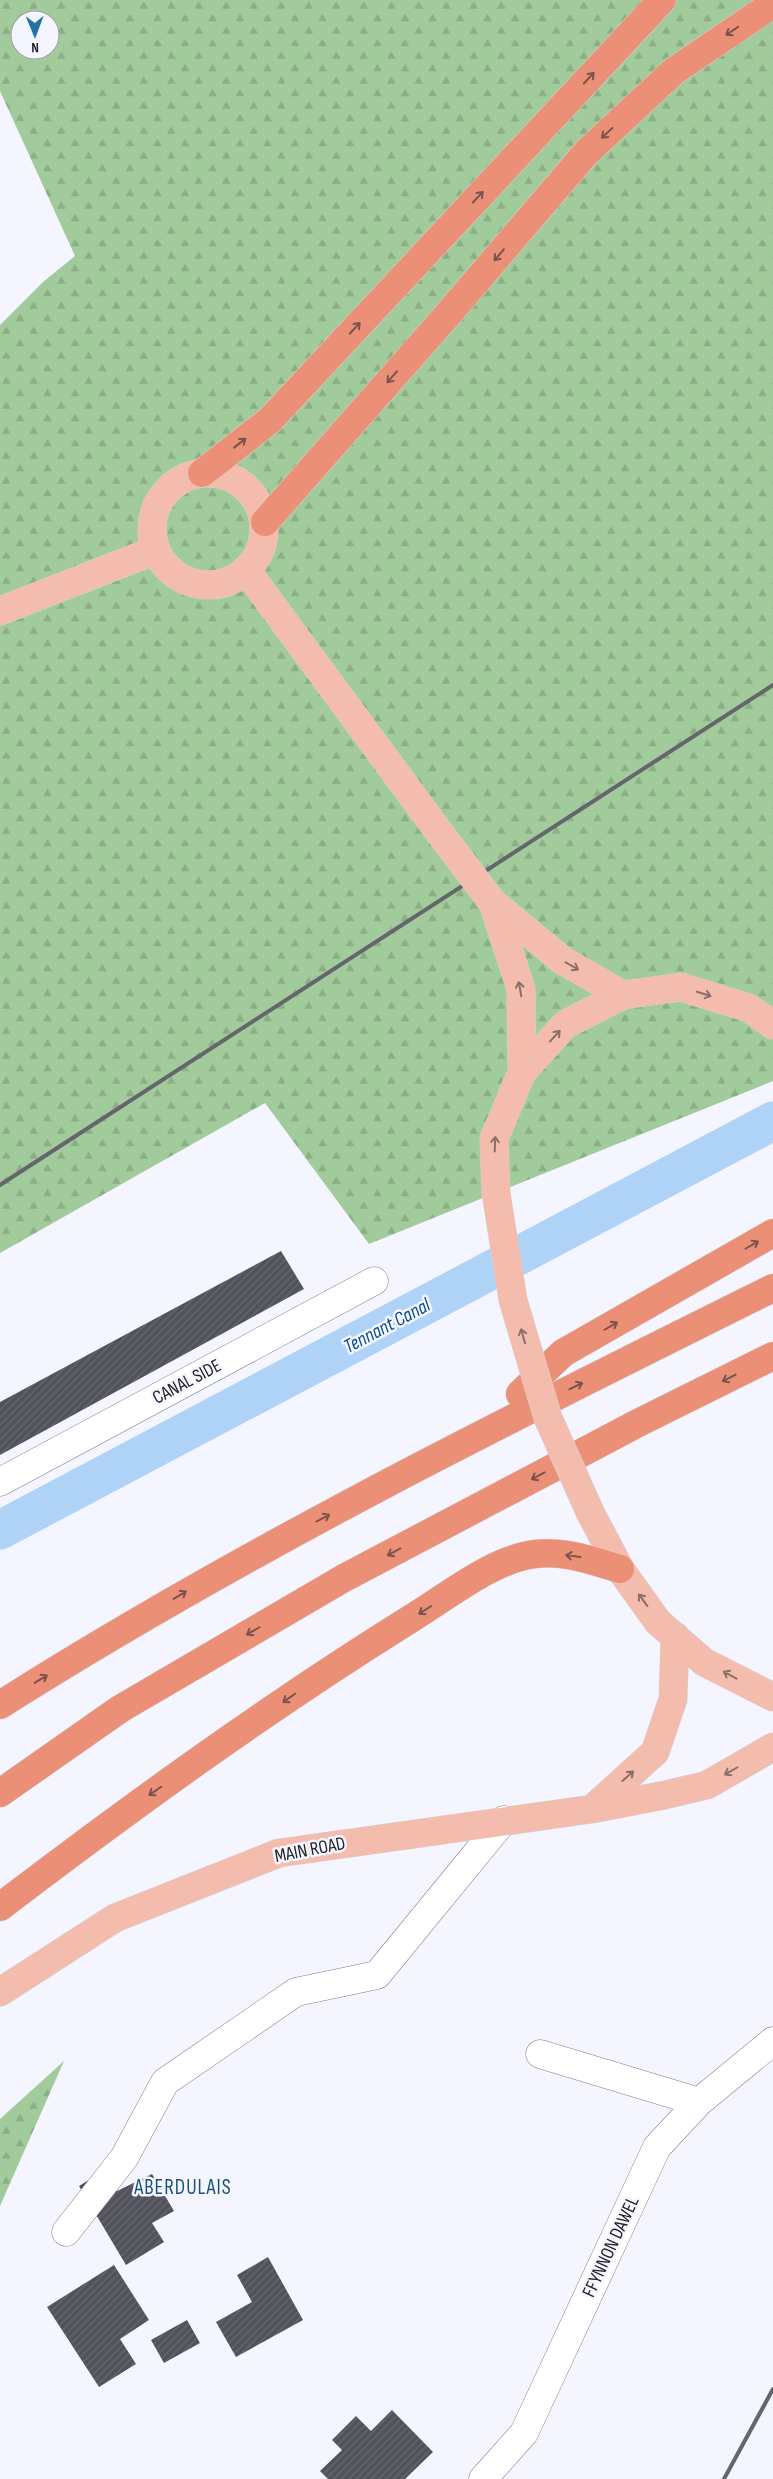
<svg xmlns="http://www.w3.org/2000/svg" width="773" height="2479" font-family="'Sofia Sans Condensed',sans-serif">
  <defs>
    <pattern id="forest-firs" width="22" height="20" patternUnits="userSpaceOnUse" patternTransform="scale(1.25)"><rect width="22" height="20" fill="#a2cb9b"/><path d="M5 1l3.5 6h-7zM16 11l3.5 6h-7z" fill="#8bae85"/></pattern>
    <pattern id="building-hatch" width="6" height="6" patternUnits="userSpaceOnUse" patternTransform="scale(1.25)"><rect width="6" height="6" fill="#51525b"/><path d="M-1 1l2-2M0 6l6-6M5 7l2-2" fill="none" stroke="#66676f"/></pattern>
  </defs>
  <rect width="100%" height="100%" fill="#f4f5fe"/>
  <path fill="url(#forest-firs)" fill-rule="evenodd" d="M0,0H773V1081L369,1244L265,1103L0,1253V325L43,282L75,256L0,91ZM20,20H50V50H20Z
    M64,2061L0,2206V2119Z"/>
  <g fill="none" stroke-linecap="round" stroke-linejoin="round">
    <path stroke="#afd3f7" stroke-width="39" d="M0,1530L773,1121"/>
  </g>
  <path fill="url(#building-hatch)" d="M281,1251L304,1289L0,1455V1402Z
    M105,2170L117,2191L152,2174L174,2211L152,2223L164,2242L126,2265L79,2186Z
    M268,2257L303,2320L236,2357L216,2322L252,2302L237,2275Z
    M114,2265L149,2320L120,2339L136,2364L99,2387L47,2307Z
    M187,2320L200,2343L164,2363L151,2340Z
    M392,2410L433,2452L405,2479H328L320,2471L342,2450L332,2440L356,2416L371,2431Z"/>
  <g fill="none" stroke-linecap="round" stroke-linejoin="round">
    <defs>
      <path id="minor" d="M0,1482L374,1281
        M540,2054L699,2102
        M66,2232L124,2158L165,2082L296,1992L377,1975L504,1820
        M483,2479L524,2433L657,2147L699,2102L773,2041"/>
      <path id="major" d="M152 529a56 56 0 1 1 112 0a56 56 0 1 1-112 0Z
        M246,570L439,832
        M0,611L156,550
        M493,903L521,989L522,1072
        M493,903L562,960L623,995
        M496,1193L494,1139L522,1072L566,1024L623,995L681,987L749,1008L773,1025
        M590,1512L620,1569L658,1622L704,1662L773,1697
        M592,1809L655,1752L673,1699L675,1636
        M0,1992L115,1918L279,1853L592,1809L665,1795L707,1785L773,1747"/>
      <path id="highway" d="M202,473L270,420L662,0
        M265,522L450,312L586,153L674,71L773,4
        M520,1394L563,1353L773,1233
        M0,1705C248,1548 511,1418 773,1288
        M0,1793L120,1709L344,1578L640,1422L773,1356
        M0,1907C134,1805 269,1707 412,1618C448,1596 493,1559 535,1554C564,1550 593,1561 620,1569"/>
    </defs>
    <use href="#minor" stroke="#80818b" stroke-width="29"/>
    <use href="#major" stroke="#d3d3d4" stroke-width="29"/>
    <use href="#highway" stroke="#d3d3d4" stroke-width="29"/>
    <use href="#minor" stroke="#fff" stroke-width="28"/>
    <use href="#major" stroke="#f4bcad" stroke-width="28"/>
    <use href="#highway" stroke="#ec8f77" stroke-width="28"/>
    <path stroke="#65666c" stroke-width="4" d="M0,1185L773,685
      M724,2479L773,2389"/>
    <defs>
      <path id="major-bridge" d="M439,832L493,903
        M496,1193L513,1300L548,1418L590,1512"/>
    </defs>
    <use href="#major-bridge" stroke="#d3d3d4" stroke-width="29" stroke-linecap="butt"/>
    <use href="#major-bridge" stroke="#f4bcad" stroke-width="28"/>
  </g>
  <defs><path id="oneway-shaft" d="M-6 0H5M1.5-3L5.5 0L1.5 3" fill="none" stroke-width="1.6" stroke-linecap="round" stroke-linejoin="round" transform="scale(1.25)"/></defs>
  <g stroke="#7c534a">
    <use href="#oneway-shaft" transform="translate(732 31) rotate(146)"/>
    <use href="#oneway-shaft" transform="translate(589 78) rotate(-47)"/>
    <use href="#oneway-shaft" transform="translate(607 133) rotate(137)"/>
    <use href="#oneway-shaft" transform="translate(478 197) rotate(-47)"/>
    <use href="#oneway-shaft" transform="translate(499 255) rotate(130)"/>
    <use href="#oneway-shaft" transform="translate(355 328) rotate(-47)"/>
    <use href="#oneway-shaft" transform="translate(392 377) rotate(131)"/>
    <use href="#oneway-shaft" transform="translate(240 443) rotate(-38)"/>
    <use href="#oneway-shaft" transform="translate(752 1245) rotate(-30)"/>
    <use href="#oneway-shaft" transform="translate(611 1326) rotate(-30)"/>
    <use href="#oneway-shaft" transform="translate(729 1378) rotate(153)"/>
    <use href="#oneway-shaft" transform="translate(576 1386) rotate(-26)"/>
    <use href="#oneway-shaft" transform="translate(538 1476) rotate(152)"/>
    <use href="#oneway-shaft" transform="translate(323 1518) rotate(-28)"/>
    <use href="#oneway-shaft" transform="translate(394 1552) rotate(152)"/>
    <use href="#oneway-shaft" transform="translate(573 1556) rotate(-172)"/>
    <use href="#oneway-shaft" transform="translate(180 1595) rotate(-31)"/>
    <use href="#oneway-shaft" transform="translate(425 1610) rotate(148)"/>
    <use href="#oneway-shaft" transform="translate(253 1631) rotate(150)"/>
    <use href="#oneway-shaft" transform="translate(41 1679) rotate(-31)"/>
    <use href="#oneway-shaft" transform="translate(289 1698) rotate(145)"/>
    <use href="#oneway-shaft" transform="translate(155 1791) rotate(145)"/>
  </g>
  <g stroke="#8a6f6a">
    <use href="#oneway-shaft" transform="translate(572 966) rotate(30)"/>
    <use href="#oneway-shaft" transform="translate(520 989) rotate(-100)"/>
    <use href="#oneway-shaft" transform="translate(704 994) rotate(17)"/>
    <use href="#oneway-shaft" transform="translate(555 1036) rotate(-47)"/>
    <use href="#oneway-shaft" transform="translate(495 1144) rotate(-88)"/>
    <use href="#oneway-shaft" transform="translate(523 1336) rotate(-106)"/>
    <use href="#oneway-shaft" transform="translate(643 1600) rotate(-126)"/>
    <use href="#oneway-shaft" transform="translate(730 1675) rotate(-152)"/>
    <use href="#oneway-shaft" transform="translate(731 1771) rotate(150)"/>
    <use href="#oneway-shaft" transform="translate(628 1776) rotate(-42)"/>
  </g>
  <g text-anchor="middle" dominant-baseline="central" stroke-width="5" stroke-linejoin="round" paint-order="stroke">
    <g font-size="19" fill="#212226" stroke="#f4f5fe">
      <text transform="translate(187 1382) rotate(-28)">CANAL SIDE</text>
      <text transform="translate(310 1850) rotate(-11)">MAIN ROAD</text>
      <text transform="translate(611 2247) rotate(-65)">FFYNNON DAWEL</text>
    </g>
    <g font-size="20" font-style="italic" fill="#064f84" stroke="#f4f5fe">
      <text transform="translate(387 1326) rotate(-28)">Tennant Canal</text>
    </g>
    <g font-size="21" letter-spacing="1" fill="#1a5173" stroke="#f4f5fe">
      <text x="183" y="2187">ABERDULAIS</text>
    </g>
  </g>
  <g transform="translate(35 35) rotate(179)"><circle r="24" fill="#f4f5fe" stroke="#a0a1a8"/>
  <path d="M0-4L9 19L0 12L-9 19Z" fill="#2273a4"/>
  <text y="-8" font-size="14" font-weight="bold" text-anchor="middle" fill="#212226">N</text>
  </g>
</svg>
